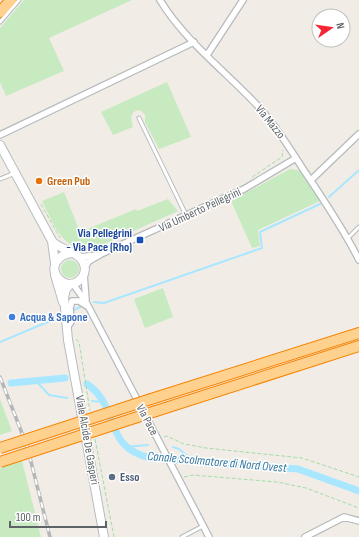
<svg xmlns="http://www.w3.org/2000/svg" width="359" height="537" font-family="'Sofia Sans Condensed',sans-serif">
  <rect width="100%" height="100%" fill="#f1ede6"/>
  <path fill="#c7eac1" d="M24,0H132L49,38L64,71L6,96L0,82V28Z
    M167,82L191,137L159,149L145,122V115L140,110C129,111 131,119 133,127L113,135L101,112Z
    M290,169L302,171L322,200L258,230L260,246L252,248L231,201Z
    M64,192L80,232L136,209L137,211L168,199L178,211L96,248C63,255 54,224 42,201Z
    M61 269a9 9 0 1 1 18 0a9 9 0 1 1-18 0Z
    M163,288L173,317L145,328L134,299Z
    M0,399L12,431L0,435Z
    M22,461L41,537H0V468Z"/>
  <g fill="none" stroke-linecap="round" stroke-linejoin="round">
    <path stroke="#a8e7ff" stroke-width="2" d="M329,197L359,170
      M94,302L104,303L262,248L260,232L320,204
      M74,310L80,307
      M0,342L57,318
      M36,381L49,395L67,398
      M92,401L103,402
      M125,447L148,445
      M173,447L179,449L192,460"/>
    <path stroke="#a8e7ff" stroke-width="7" d="M11,383L65,378
      M87,384C121,407 102,448 151,458L298,469L359,491"/>
    <defs>
      <path id="lane" d="M0,22L19,0
        M139,118L186,215
        M0,179L15,173
        M348,238L359,227
        M182,537L203,526"/>
      <path id="street" d="M160,0C184,40 225,71 257,105C275,125 289,147 303,169C323,199 343,228 359,260
        M207,55L243,0
        M0,135L194,42
        M311,180L359,134
        M80,257L97,255
        M85,267L89,261L101,254L244,189L296,158
        M84,274L86,300
        M73,284L86,302L209,537
        M68,326L71,322L70,308L72,301H79L87,306
        M305,537L344,517L359,521"/>
      <path id="secondary" d="M0,145L52,241L55,263
        M53,242C61,250 79,252 83,262C91,277 71,292 59,279C48,268 58,254 72,253
        M55,275L63,302
        M71,284L66,289L64,297L68,340L104,537"/>
      <path id="highway" d="M0,12L11,0
        M151,399L359,333
        M156,411L359,346"/>
    </defs>
    <use href="#lane" stroke="#b6babd" stroke-width="5"/>
    <use href="#street" stroke="#b6babd" stroke-width="8"/>
    <use href="#secondary" stroke="#b7bcc1" stroke-width="10"/>
    <use href="#highway" stroke="#f78300" stroke-width="12"/>
    <path stroke="#a3dda9" stroke-width="1" stroke-dasharray="4 2" stroke-linecap="butt" d="M252,177L282,157L283,150
      M41,204L60,238
      M76,339L79,342L90,411
      M164,437L167,436L184,444L206,448L302,458L359,477
      M95,439L114,537
      M184,477L193,475L277,482L306,488L359,508"/>
    <use href="#lane" stroke="#fff" stroke-width="3"/>
    <use href="#street" stroke="#fff" stroke-width="5.5"/>
    <use href="#secondary" stroke="#fff" stroke-width="8"/>
    <use href="#highway" stroke="#ffd18f" stroke-width="10"/>
    <defs>
      <path id="rail" d="M0,377L27,446L50,537"/>
    </defs>
    <use href="#rail" stroke="#b5b6b7" stroke-width="3.5"/>
    <use href="#rail" stroke="#fff" stroke-width="2" stroke-dasharray="6" stroke-linecap="butt"/>
    <defs>
      <path id="highway-bridge" d="M0,448L151,399
        M0,462L156,411"/>
    </defs>
    <use href="#highway-bridge" stroke="#f78300" stroke-width="12" stroke-linecap="butt"/>
    <use href="#highway-bridge" stroke="#ffd18f" stroke-width="10"/>
  </g>
  <circle fill="#e8710a" stroke="#fff" stroke-width="1.5" cx="39" cy="181" r="4"/>
  <rect fill="#1a4fb4" stroke="#fff" stroke-width="1.5" x="136" y="236" width="8" height="8" rx="2"/>
  <circle fill="#3f7fe0" stroke="#fff" stroke-width="1.5" cx="12" cy="317" r="4"/>
  <circle fill="#5c6f8a" stroke="#fff" stroke-width="1.5" cx="112" cy="477" r="4"/>
  <g text-anchor="middle" dominant-baseline="central" stroke-width="3" stroke-linejoin="round" paint-order="stroke">
    <g font-size="12" fill="#5d6367" stroke="#fff">
      <text transform="translate(270 122) rotate(51)">Via Mazzo</text>
      <text transform="translate(200 210) rotate(-25)">Via Umberto Pellegrini</text>
      <text transform="translate(147 420) rotate(62)">Via Pace</text>
      <text transform="translate(87 440) rotate(80)">Viale Alcide De Gasperi</text>
    </g>
    <g font-size="12" font-weight="bold" fill="#c56008" stroke="#fff" text-anchor="start">
      <text x="47" y="181">Green Pub</text>
    </g>
    <g font-size="12" font-weight="bold" fill="#164399" stroke="#fff" text-anchor="end">
      <text x="132" y="233">Via Pellegrini<tspan x="132" dy="14">- Via Pace (Rho)</tspan></text>
    </g>
    <g font-size="12" font-weight="bold" fill="#366cbe" stroke="#fff" text-anchor="start">
      <text x="20" y="317">Acqua &amp; Sapone</text>
    </g>
    <g font-size="12" font-weight="bold" fill="#4e5e75" stroke="#fff" text-anchor="start">
      <text x="120" y="477">Esso</text>
    </g>
    <g font-size="13" font-style="italic" fill="#34789f" stroke="#fff">
      <text transform="translate(217 462) rotate(5)">Canale Scolmatore di Nord Ovest</text>
    </g>
  </g>
  <g transform="translate(331 28) rotate(77)"><circle r="19" fill="#ffffff" stroke="#bec1c2"/>
  <path d="M0-3L7 15L0 10L-7 15Z" fill="#f72536"/>
  <text y="-6" font-size="11" font-weight="bold" text-anchor="middle" fill="#5d6367">N</text>
  </g>
  <path d="M10 521v6h96v-6" fill="none" stroke="#5d6367" stroke-width="2"/>
  <text x="16" y="521" font-size="12" fill="#5d6367" stroke="#ffffff" stroke-width="3" paint-order="stroke">100 m</text>
</svg>
